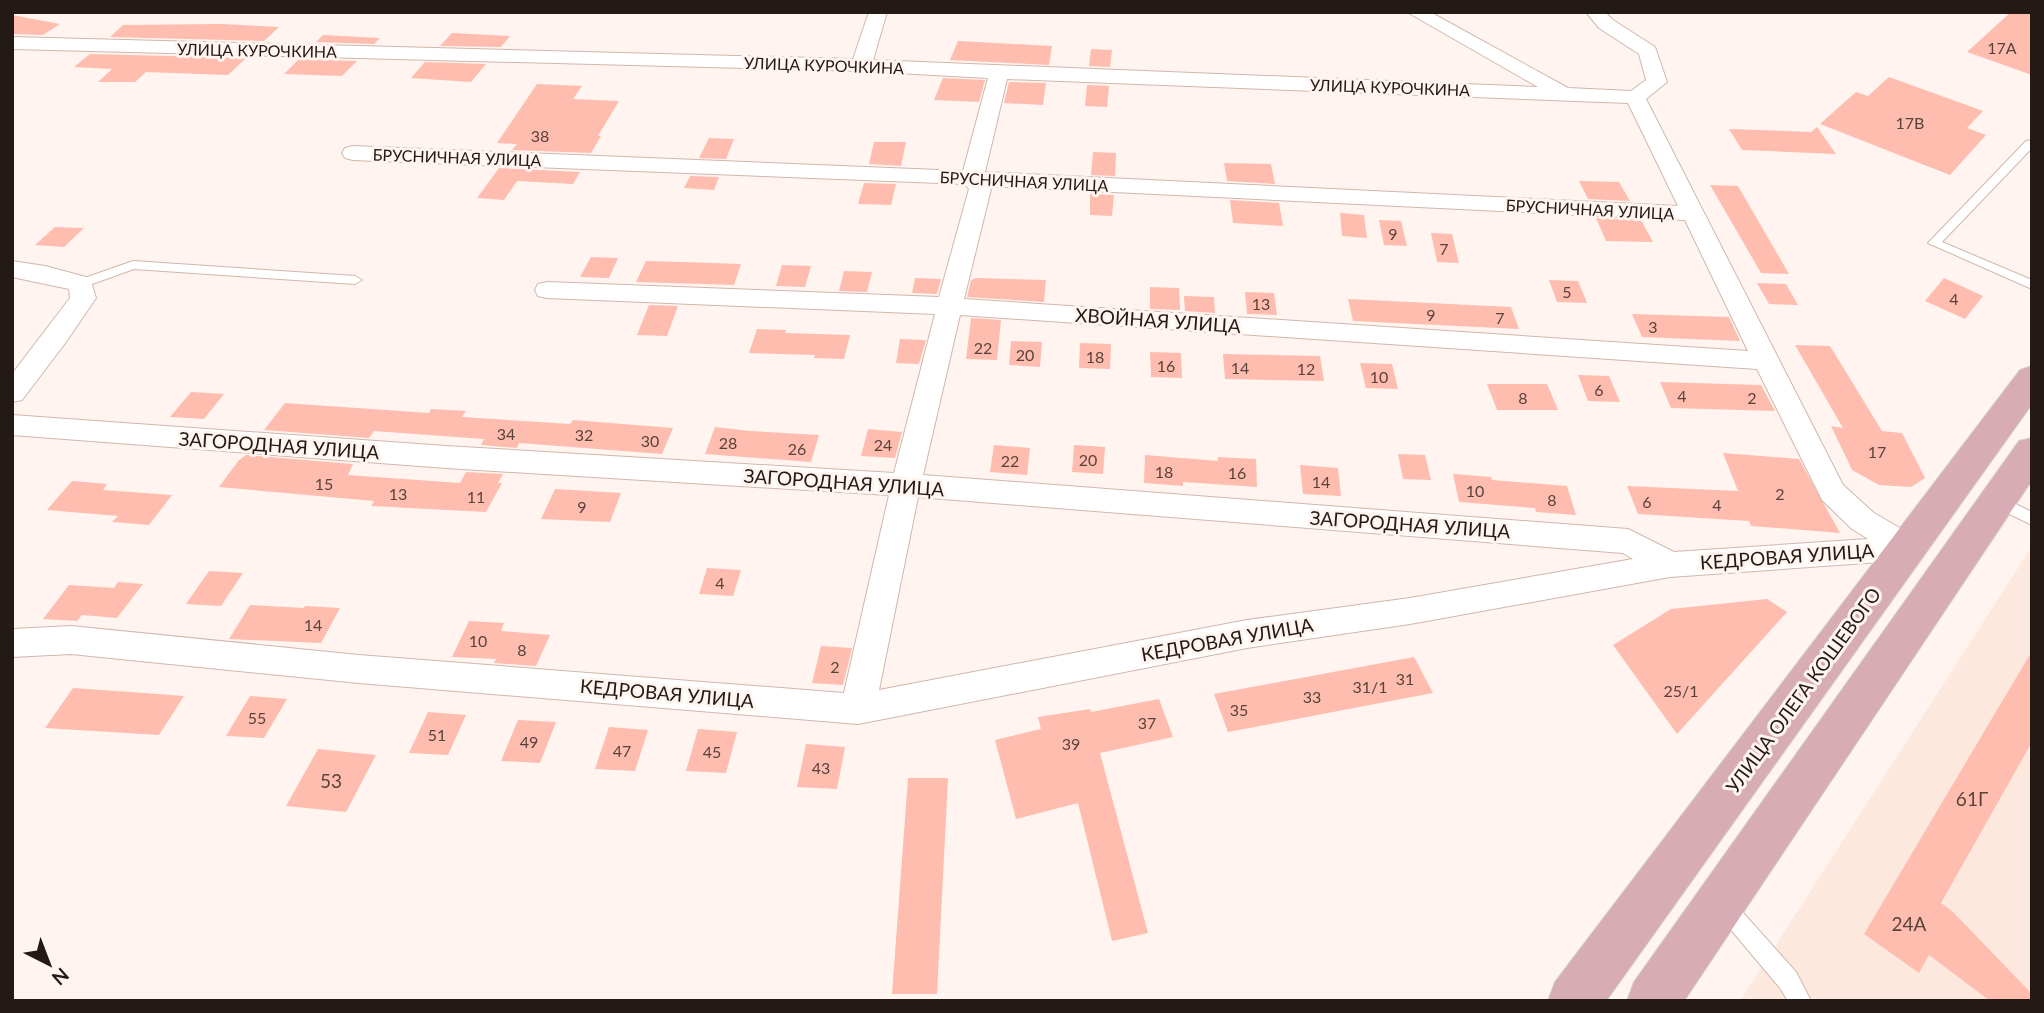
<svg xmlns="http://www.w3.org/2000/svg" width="2044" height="1013" font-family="Lato,sans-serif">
  <rect width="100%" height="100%" fill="#fff4ef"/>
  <path fill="#fde8de" d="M2032,546V1001H1740Z"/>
  <path fill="#febdaf" d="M2011,12H2032V75L1967,52Z
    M12,15L60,24L43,35L12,34Z
    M221,24L279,27L264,41L110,37L123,25Z
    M452,33L510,36L501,47L440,46Z
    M323,35L380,38L374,44L316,42Z
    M958,41L1052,46L1049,65L950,60Z
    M1091,49L1112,50L1110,67L1089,66Z
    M90,54L246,58L228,75L146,72L135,82H98L112,69L74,67Z
    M299,59L357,61L342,76L284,74Z
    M425,62L486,64L471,82L411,78Z
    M1889,77L1983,111L1967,128L1986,135L1950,175L1820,124L1856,92L1868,96Z
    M943,78L985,80L979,102L934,100Z
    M1009,82L1046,83L1043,105L1004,103Z
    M537,84L582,86L573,99L619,101L598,136H601L591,153L512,150L517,144L497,143Z
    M1087,85L1109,86L1107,107L1085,106Z
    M1817,127L1836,154L1742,150L1729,129L1811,132Z
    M709,138L734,139L726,159L699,158Z
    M874,142H906L901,166L869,164Z
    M1093,152L1116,153L1115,176L1091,175Z
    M1224,163L1271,164L1275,184L1227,181Z
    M499,168L580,172L573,184L517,181L504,200L477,198Z
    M690,176L719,177L714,190L684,188Z
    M1579,181L1619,182L1630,201L1588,199Z
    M864,183L896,184L891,205L858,204Z
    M1710,185L1738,186L1789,274L1761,273Z
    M1090,194L1114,195L1112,216L1090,215Z
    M1230,200L1279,203L1283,226L1233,223Z
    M1340,213L1364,215L1367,238L1342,236Z
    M1596,218L1641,220L1653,242L1606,241Z
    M1379,220L1401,221L1407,246L1384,245Z
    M55,227L84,228L64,247L35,245Z
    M1431,233L1452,234L1459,263L1437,262Z
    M591,257L618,258L609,278L580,277Z
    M646,261L713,263L741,264L734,285L636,282Z
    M782,265L811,266L805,287L776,286Z
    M844,271L872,272L867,292L839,291Z
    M915,278L941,279L937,294L912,293Z
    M976,278L1046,280L1044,302L967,297L971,280Z
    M1944,278L1983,296L1965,319L1925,301Z
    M1549,280L1578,281L1587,303L1557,302Z
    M1757,283L1786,284L1798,305L1769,304Z
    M1150,287L1179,288L1180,310L1150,309Z
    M1245,292L1274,293L1277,315L1247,314Z
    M1184,296L1214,297L1215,313L1185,311Z
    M1348,299L1511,307L1519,329L1353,321Z
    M649,305L678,306L667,336L637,335Z
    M1632,314L1729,317L1740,341L1642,337Z
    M971,318L1001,320L997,360L966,359Z
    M757,329L786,330L785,333L850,335L844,359L814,358L815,355L749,353Z
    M900,339L926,340L919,364L896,363Z
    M1011,341L1042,342L1040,367L1009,365Z
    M1080,343L1111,344L1110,369L1079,368Z
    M1795,345L1830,346L1882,431L1902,433L1925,478L1911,487L1879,485L1852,470L1831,426L1843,428Z
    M1150,352L1181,353L1182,378L1151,377Z
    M1223,354L1320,356L1324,381L1225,379Z
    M1360,363L1392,364L1398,389L1366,388Z
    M1578,375L1609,376L1620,402L1588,401Z
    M1660,382L1761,385L1775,411L1671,408Z
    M1487,384H1547L1558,410H1497Z
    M191,392L224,394L204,419L170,417Z
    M285,403L429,413L431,409L466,411L462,417L570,424L573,420L673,428L662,454L519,443L517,448L481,445L484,439L374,431L369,438L264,430Z
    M715,427L750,431L819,435L811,462L705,454Z
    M868,429L902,432L895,458L861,456Z
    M994,445L1030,448L1027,475L990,472Z
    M1074,445L1105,447L1103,474L1072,472Z
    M1723,453L1799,459L1840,533L1751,526L1749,521L1638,514L1627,486L1738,491Z
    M1398,454L1425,455L1431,480L1403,479Z
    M246,455L353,464L348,475L460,483L466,472L503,474L498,483H502L486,512L371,506L374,501L219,487L239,460Z
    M1145,455L1218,461V457L1256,459L1257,487L1183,482V486L1144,483Z
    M1300,465L1338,468L1341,496L1303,494Z
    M1453,474L1491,477L1492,480L1567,486L1576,515L1536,512L1535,508L1459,502Z
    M72,481L107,484L103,490L172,495L149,525L112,522L118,516L47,510Z
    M555,489L621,493L610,522L541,519Z
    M707,568L741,570L733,596L699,594Z
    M209,571L243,573L221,606L186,604Z
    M118,582L143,584L117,618L82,615L77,621L43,619L69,585L114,588Z
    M1767,599L1787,612L1677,734L1613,645L1671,609Z
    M250,605L304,608L305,606L340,608L321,643L229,639Z
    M469,621L504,623L501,631L550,635L536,666L494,663L496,659L452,657Z
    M821,646L852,648L843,685L812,683Z
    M2032,651V742L1941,903L1953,912L2032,994V1001H1990L1929,955L1919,973L1864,934Z
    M1414,657L1433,693L1228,732L1214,694Z
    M73,688L144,693L184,696L159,735L45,728Z
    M250,696L287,699L264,738L226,736Z
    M1159,699L1173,737L1100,753L1148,933L1112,941L1078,803L1016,819L995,740L1041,729L1038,717L1090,709L1091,712Z
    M428,712L466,715L448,755L409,753Z
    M518,720L556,722L540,763L501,761Z
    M609,727L648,730L635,771L595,769Z
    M698,729L737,732L726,773L686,771Z
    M806,744L845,747L837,789L797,787Z
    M318,749L376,755L346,812L286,806Z
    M908,778H948L937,994H892Z"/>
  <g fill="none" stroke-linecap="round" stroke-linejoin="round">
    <defs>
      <path id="lane" d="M2032,140V148L1942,242L2032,280V289L1928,243L2026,141Z
        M133,261L355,276L362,280L355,284L134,269L81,288L74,284L76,281Z
        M1997,495L2032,512V525L1991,505L1989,501L1991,497Z
        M1723,895L1730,898L1796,972L1811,1001H1788L1780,988L1716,912L1713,905L1716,898Z"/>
      <path id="street" d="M869,12H887L873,60L1538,87L1407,12H1430L1568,88L1631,91L1646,80L1639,54L1599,28L1586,12H1605L1613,20L1655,47L1667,82L1646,99L1843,485L1874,513L1919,539L1923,548L1919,557L1908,560L1670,577L1410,624L1247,648L858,724L359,683L71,654L12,657V629L71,626L359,655L844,693L889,495L446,468L12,435V415L446,446L894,473L935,314L547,298L538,296L535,290L538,284L547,282L939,297L969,189L965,184L353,160L345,158L342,153L345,148L353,146L963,171L988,78L861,71L12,49V37L853,59ZM1007,79L1628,103L1678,206L985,172ZM989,186L1685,220L1748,351L964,299L991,189ZM960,315L1757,369L1822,500L1852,529L1868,539L1674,552L1628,529L923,475ZM918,497L1623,553L1633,559L1410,598L1247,620L879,690Z
        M12,261L45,266L90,278L96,298L66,342L22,400L12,402V374L70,298L69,289L12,277Z"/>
      <path id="primary" d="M2032,366V404L1606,1001H1548L1555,982L2020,370Z
        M2032,438V480L1684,1001H1627L1634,982L2019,441Z"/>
    </defs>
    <use href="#lane" stroke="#d1b7ab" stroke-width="2"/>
    <use href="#street" stroke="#d1b7ab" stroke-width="2"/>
    <use href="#primary" stroke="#d3d1d0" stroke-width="2"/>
    <use href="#lane" fill="#fff" fill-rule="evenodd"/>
    <use href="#street" fill="#fff" fill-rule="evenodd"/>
    <use href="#primary" fill="#d7acb5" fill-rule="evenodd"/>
  </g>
  <g text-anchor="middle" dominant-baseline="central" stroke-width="6" stroke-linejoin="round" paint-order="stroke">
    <g font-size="16" fill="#5a423c">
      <text x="2002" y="47">17А</text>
      <text x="1910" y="122">17В</text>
      <text x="540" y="135">38</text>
      <text x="1393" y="233">9</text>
      <text x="1444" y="248">7</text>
      <text x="1567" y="291">5</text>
      <text x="1954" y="298">4</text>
      <text x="1261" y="303">13</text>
      <text x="1431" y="314">9</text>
      <text x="1500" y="317">7</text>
      <text x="1653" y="326">3</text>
      <text x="983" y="347">22</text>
      <text x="1025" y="354">20</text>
      <text x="1095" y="356">18</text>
      <text x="1166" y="365">16</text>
      <text x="1240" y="367">14</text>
      <text x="1306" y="368">12</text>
      <text x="1379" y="376">10</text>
      <text x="1599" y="389">6</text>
      <text x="1682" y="395">4</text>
      <text x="1523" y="397">8</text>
      <text x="1752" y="397">2</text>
      <text x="506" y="433">34</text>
      <text x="584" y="434">32</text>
      <text x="650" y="440">30</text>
      <text x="728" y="442">28</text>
      <text x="883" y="444">24</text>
      <text x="797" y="448">26</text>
      <text x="1877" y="451">17</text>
      <text x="1088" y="459">20</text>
      <text x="1010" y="460">22</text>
      <text x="1164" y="471">18</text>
      <text x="1237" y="472">16</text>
      <text x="1321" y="481">14</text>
      <text x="324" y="483">15</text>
      <text x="1475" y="490">10</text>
      <text x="398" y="493">13</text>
      <text x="1780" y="493">2</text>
      <text x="476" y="496">11</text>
      <text x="1552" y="499">8</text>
      <text x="1647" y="501">6</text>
      <text x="1717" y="504">4</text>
      <text x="582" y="506">9</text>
      <text x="720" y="582">4</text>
      <text x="313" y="624">14</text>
      <text x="478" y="640">10</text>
      <text x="522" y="649">8</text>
      <text x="835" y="666">2</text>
      <text x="1405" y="678">31</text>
      <text x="1370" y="686">31/1</text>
      <text x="1681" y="690">25/1</text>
      <text x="1312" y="696">33</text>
      <text x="1239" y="709">35</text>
      <text x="257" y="717">55</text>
      <text x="1147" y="722">37</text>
      <text x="437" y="734">51</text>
      <text x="529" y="741">49</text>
      <text x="1071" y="743">39</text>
      <text x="622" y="750">47</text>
      <text x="712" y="751">45</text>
      <text x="821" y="767">43</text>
    </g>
    <g font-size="16" fill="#231915" stroke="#fff4ef">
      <text transform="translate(257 50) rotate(1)">УЛИЦА КУРОЧКИНА</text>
      <text transform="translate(824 65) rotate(2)">УЛИЦА КУРОЧКИНА</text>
      <text transform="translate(1390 87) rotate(2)">УЛИЦА КУРОЧКИНА</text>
      <text transform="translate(457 157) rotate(2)">БРУСНИЧНАЯ УЛИЦА</text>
      <text transform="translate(1024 181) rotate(3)">БРУСНИЧНАЯ УЛИЦА</text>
      <text transform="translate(1590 209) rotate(3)">БРУСНИЧНАЯ УЛИЦА</text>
    </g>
    <g font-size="19" fill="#231915" stroke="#fff4ef">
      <text transform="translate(1158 320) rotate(4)">ХВОЙНАЯ УЛИЦА</text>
      <text transform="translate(279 445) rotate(4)">ЗАГОРОДНАЯ УЛИЦА</text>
      <text transform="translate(844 482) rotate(4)">ЗАГОРОДНАЯ УЛИЦА</text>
      <text transform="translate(1410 524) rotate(4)">ЗАГОРОДНАЯ УЛИЦА</text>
      <text transform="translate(1787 556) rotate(-4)">КЕДРОВАЯ УЛИЦА</text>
      <text transform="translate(1227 639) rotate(-10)">КЕДРОВАЯ УЛИЦА</text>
      <text transform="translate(1803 690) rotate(-54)">УЛИЦА ОЛЕГА КОШЕВОГО</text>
      <text transform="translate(667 693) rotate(5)">КЕДРОВАЯ УЛИЦА</text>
    </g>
    <g font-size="19" fill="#5a423c">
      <text x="331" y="780">53</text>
      <text x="1972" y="798">61Г</text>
      <text x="1909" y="923">24А</text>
    </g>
  </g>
  <rect width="2044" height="1013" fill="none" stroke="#231915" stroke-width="28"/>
  <g transform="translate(49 964) rotate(138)" stroke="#fff4ef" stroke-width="5" paint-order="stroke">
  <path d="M0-5L12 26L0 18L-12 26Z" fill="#231915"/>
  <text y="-10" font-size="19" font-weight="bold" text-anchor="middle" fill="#231915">N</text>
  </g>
</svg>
